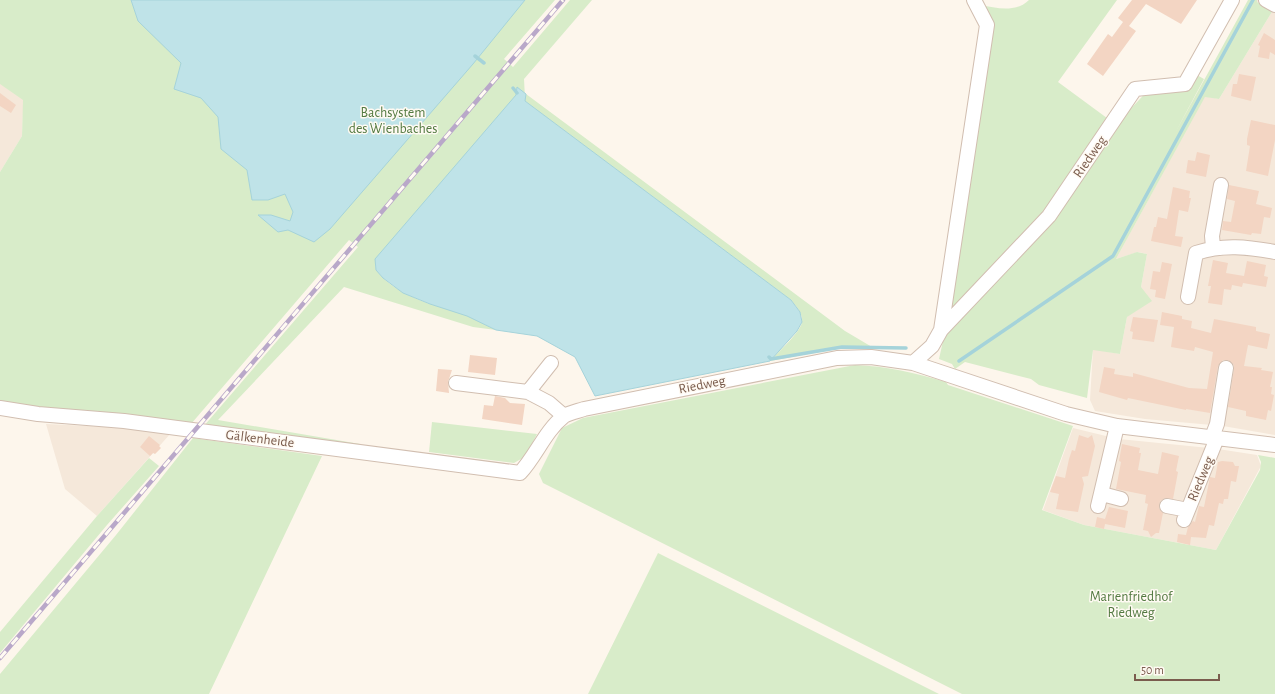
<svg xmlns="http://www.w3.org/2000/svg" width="1275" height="694" font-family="'Alegreya Sans',sans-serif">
  <rect width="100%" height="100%" fill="#fdf6ec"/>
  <path fill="#f5e8da" d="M1257,0H1275V435L1223,426L1145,419L1095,411L1090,400L1093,349L1120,354L1127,317L1141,287L1147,254L1138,252L1116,259L1205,96L1219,99L1273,10L1257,2Z
    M0,75L24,88L22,136L0,172Z
    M46,424L109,427L171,433L97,516L65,489Z
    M1073,428L1110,437L1109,490L1119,439L1209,448L1187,499L1178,514L1179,519L1218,449L1257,455L1261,466L1216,550L1084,525L1043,510Z"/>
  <path fill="#d8ecc9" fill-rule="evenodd" d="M0,0H555L504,59L513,67L570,0H592L524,79L525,98L526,94L845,331L872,347L836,349L770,361C778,352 800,333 802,322C803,313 796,306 791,300L526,102L579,355L524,328L480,322L496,330L473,327L344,287L218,420L360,444L343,445L203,427L358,247L349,240L191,424L0,405V172L22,136L23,100L0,84ZM375,264L430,304C415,299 377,282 375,264Z
    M1029,0H1117L1058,82L1111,121L1047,214L947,319L990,24L981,5C996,8 1016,13 1029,0Z
    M1248,0H1257V2L1273,10L1219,99L1205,97L1116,259L1137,252L1147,254L1141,287L1152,301L1127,317L1120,354L1093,350L1087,398L1039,385L1031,379L965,362L955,369L952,364L939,359L945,332L1121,119L1156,82L1195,74L1204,79L1175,133Z
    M855,365C886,366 916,373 946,382L948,385L1073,426L1042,510L1084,525L1216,550L1260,470L1261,462L1258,455L1275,458V694H962L543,483L539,474L562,428L583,418Z
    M432,422L537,434L526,456L514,463L429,452Z
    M193,438L322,456L209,694H0V674L116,535Z
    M149,458L159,466L107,525L0,653V632L97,516Z
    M658,553L939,694H588Z"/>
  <path fill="#bfe3e8" stroke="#a5d3da" d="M131,0H525L473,64L330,229L314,242L288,230L278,232L258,215H271L290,221L293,212L285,194L268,200H252L247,170L221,149L218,117L201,98L174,89L181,63L138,21Z
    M517,87L526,94L525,101L791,300L800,312L802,322L797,331L770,361L595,396L575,357L537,336L496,330L467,316L430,304L403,293L383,278L376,270L375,259L516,95Z"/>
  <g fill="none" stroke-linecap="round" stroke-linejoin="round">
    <path stroke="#a5d3da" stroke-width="3.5" d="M475,56L484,63
      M513,88L517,93
      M769,357L771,359L842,347L906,348
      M959,361L1113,256L1253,0"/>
  </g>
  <path fill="#f3d5c3" d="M1132,0H1197L1181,24L1146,4L1129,26L1136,31L1103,76L1087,64L1108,34L1112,37L1123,22L1118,18Z
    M1264,33L1275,40V55L1270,52L1269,59L1258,57L1260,46L1258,45Z
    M1239,74L1256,77L1251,101L1231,96L1233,84H1237Z
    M0,93L16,105L11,113L0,106Z
    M1251,120L1275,125V140L1268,176L1246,171L1250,146L1247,145V139Z
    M1197,152L1210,155L1206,177L1186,173L1188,160L1195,161Z
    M1229,185L1259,191L1256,204L1272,208L1270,218L1264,217L1261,234L1252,233L1251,235L1222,230L1223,221L1231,222L1235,201L1227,199Z
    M1173,187L1190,191L1189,198H1191L1188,212L1179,210L1175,236L1183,237L1181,247L1151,241L1154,227H1156L1158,217L1167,219Z
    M1213,260L1228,263L1226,273L1244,276L1247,261L1266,265L1264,276L1268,277L1266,287L1243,283L1242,287L1232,285L1231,290L1224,289L1222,305L1208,303L1211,286H1208Z
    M1162,262L1172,264L1165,299L1155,297L1156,290L1150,289L1153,271L1160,272Z
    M1162,312L1182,316V319L1192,321L1191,328L1211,333L1214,319L1256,327V331L1270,334L1267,349L1248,345L1244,366L1262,368L1261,370L1273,372L1270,387H1272L1271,394L1274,395L1271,411L1268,410L1266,420L1246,416V411L1228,407L1234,369V365L1228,360H1223L1218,366L1210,413L1186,409V410L1128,398L1127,400L1099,392L1104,367L1115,369L1114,374L1133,377V373L1189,388L1207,389L1213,352L1195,347L1194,351L1171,347L1174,327L1160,325Z
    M1133,317L1158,320L1154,342L1132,339L1133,332L1130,331Z
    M470,355L497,358L495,375L468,372Z
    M438,369L452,370L448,382L449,393L436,391Z
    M495,396L505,398L510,403L525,404L522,425L482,419L484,405L493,406Z
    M1079,435L1088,438L1092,435L1095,446L1088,476L1082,477L1084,484L1078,512L1056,509L1059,494L1050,492L1056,476L1065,478L1069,459L1072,450L1075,451Z
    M149,436L160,445L159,446L161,448L155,454L153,453L150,456L140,447Z
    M1122,444L1140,448L1139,453H1141L1138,470L1158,474L1162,452L1179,456L1176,471L1178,472L1173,499L1165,498L1160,501L1159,508L1163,513L1159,533H1156L1151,537L1148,531L1143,530L1148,504L1145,503L1146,495L1116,489L1121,462L1119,461Z
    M1222,461L1233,462L1235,466H1239L1236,482L1231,481L1228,499H1224L1223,504L1219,503L1214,526L1209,525L1206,538L1191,537L1190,545L1177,542L1178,534L1186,535L1188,527L1193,521L1195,522L1199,506L1204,507L1210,477L1215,478L1218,462Z
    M1109,507L1128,511L1125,528L1105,524L1104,529L1095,527L1097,517L1105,519Z"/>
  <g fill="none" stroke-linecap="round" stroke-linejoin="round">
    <defs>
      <path id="minor" d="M1266,0L1275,5
        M1213,247L1212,236L1221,185
        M1188,297L1196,253C1223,244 1248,247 1275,252
        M941,330L987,25L974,0
        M913,363L932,346L941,330L1049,216L1135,89L1185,84L1232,0
        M456,383L528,392L549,403L564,416
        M528,392L551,363
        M0,408L38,414L124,421L520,473C536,456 545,431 564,416C569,413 578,411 584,409L837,358L871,357L913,363L1066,414L1117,426L1275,445
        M1212,437L1217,424L1226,368
        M1102,494L1121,499
        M1098,506L1117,426
        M1167,506L1188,510
        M1184,520L1217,438"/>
    </defs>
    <use href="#minor" stroke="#d1beb0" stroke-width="16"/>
    <use href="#minor" stroke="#fff" stroke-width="14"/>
    <defs>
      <path id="rail" d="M0,658L563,0"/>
    </defs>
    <use href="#rail" stroke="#b9a8c9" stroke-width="4.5"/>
    <use href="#rail" stroke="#fffaf3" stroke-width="3" stroke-dasharray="9" stroke-linecap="butt"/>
  </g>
  <g text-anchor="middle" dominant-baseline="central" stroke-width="3" stroke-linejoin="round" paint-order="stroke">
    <g font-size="14" fill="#537a41" stroke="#fffaf3">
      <text x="393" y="113">Bachsystem<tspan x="393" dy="16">des Wienbaches</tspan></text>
      <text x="1131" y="597">Marienfriedhof<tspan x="1131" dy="16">Riedweg</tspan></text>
    </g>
    <g font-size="14" fill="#7a5c4d" stroke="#fffaf3">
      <text transform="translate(1090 157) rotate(-55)">Riedweg</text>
      <text transform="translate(702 385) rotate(-11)">Riedweg</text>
      <text transform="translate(260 439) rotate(7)">Gälkenheide</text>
      <text transform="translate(1201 479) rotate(-67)">Riedweg</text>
    </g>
  </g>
  <path d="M1135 674v6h84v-6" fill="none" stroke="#7a5c4d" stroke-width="2"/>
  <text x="1141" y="674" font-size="12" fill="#7a5c4d" stroke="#fffaf3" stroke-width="3" paint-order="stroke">50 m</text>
</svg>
